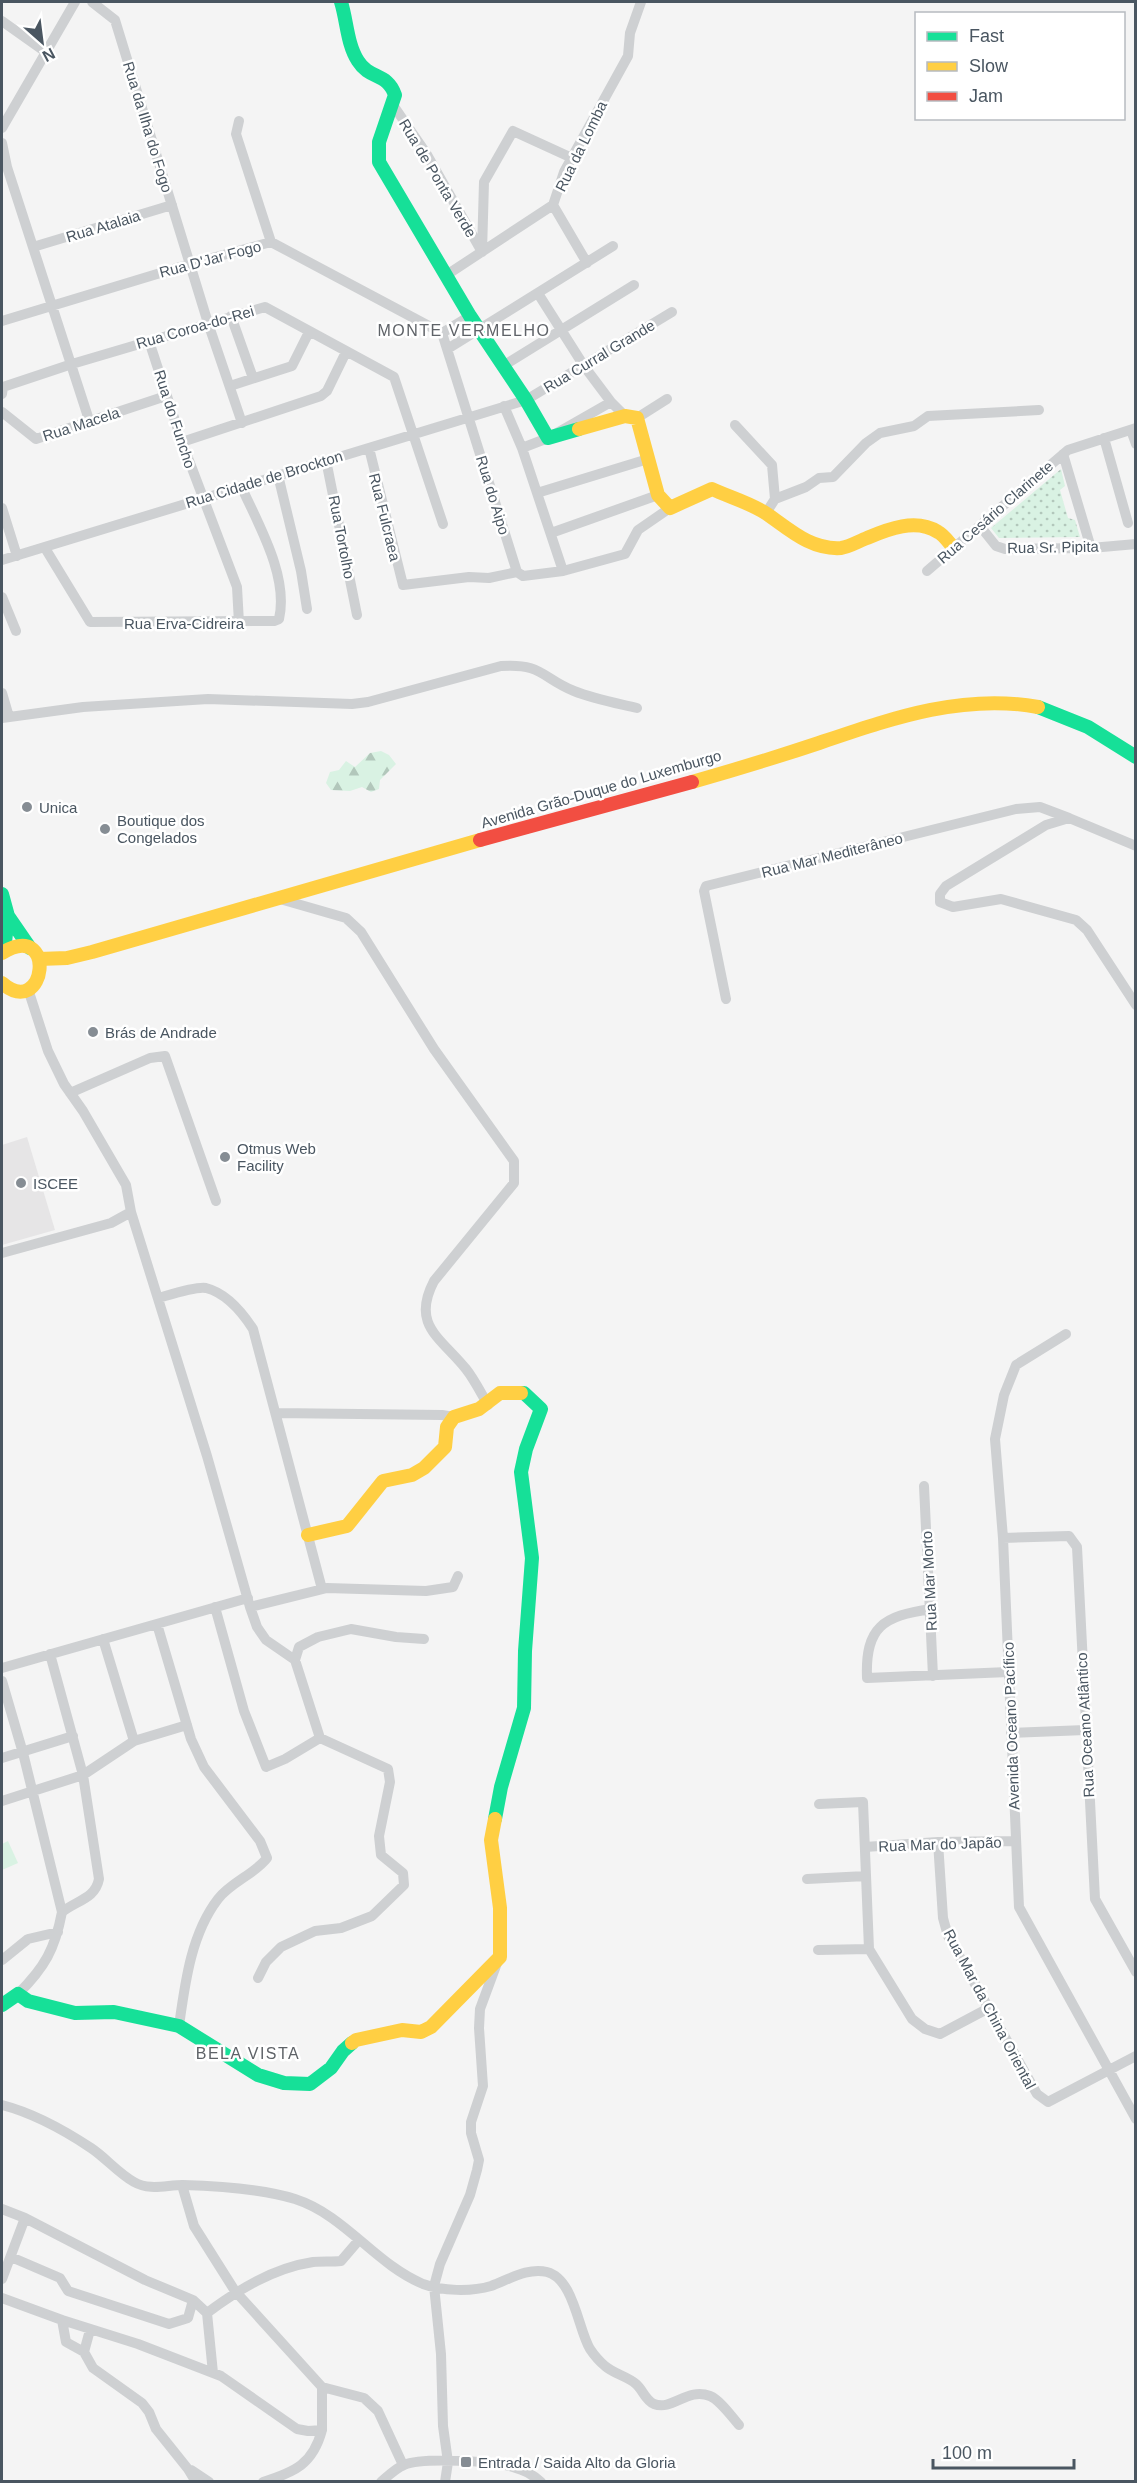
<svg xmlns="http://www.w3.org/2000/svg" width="1137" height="2483" font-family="Arial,sans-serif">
  <defs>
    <pattern id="green-dots" width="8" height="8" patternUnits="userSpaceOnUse" patternTransform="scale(1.5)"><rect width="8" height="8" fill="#d9f2e3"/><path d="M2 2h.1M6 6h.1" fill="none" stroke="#b2c7bb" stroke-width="1.8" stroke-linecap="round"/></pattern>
    <pattern id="forest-firs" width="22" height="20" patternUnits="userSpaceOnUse" patternTransform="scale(1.5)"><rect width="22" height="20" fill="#d9f2e3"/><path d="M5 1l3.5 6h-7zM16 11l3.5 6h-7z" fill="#b2c7bb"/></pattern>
  </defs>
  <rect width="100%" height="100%" fill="#f4f4f4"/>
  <path fill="#e6e5e6" d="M27,1137L55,1230L2,1245V1145Z"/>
  <path fill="url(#green-dots)" d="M1061,469L1065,486L1060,490L1068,518L1075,520L1080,537L999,538L991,528Z"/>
  <path fill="url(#forest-firs)" d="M381,751L389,755L396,764L380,780L379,789L371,792L362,787L350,791L331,790L326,783L330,772L339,770L346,761L355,767L370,753Z"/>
  <path fill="#d9f2e3" d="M8,1841L18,1863L2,1870V1844Z"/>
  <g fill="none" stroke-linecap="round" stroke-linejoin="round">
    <path stroke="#ced0d2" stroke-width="10" d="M92,2L115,20L208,323L242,423
      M2,21L47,53
      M393,105L426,153L482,252
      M239,121L236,134L271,242
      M2,128L75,2
      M2,143L7,167L90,423
      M553,205L587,263
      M33,247L172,205
      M482,252L484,182L513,131L572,158
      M445,276L553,205L564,172L628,56L630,33L641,2
      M539,295L584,366L611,402
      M231,316L253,378
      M2,321L190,264L271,242L442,333
      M442,333L517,572
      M442,333L470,316
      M149,341L182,442L237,587L239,623
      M449,348L613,246
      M503,366L634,285
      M230,386L292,366L309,332
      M2,394L3,387L72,364L265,307L394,377L443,524
      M504,406L522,448L548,438L611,402L625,416
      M2,412L36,439L166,396
      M637,418L667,399
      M735,425L772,465L775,499
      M1131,430L1136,444
      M1104,438L1128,523
      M182,442L321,396L327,391L346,352
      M369,448L403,585L469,577L489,578L517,572
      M522,448L563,571
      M1063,454L1091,548
      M326,460L357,615
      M278,475L301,571L307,609
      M537,493L648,459
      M2,508L17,556
      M766,513L775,499L806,487L819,478L833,477L866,443L880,433L914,426L928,416L1039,410
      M980,526L996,546L1005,549L1091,548L1136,544
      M551,533L658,495
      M45,548L90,622L274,621L279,619C289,576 258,524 241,486
      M2,560L526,400L672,312
      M927,571L1068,450L1136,428
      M517,572L523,576L563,571L625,554L638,530L670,508
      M2,597L16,631
      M2,693L9,717
      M2,718L83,707L208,699L352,704L368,702L501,666C542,663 542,678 574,691C594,699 616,703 637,708
      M1136,846L1069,818L1046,825L946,886L940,894V902L953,907L1001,899L1076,920L1087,930L1136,1005
      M280,899L346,918L361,932L434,1049L514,1161V1183L434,1281C411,1325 440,1337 466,1369C474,1379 481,1393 488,1405
      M28,989L48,1051L64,1084L83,1111L126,1185L131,1212L207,1456L250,1607L327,1588L426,1591L453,1587L458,1576
      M726,999L704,891L706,886L1016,809L1040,807L1069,818
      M70,1093L150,1058L165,1056L216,1201
      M2,1253L111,1223L131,1212
      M158,1298C169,1295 196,1286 206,1288C226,1293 242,1312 253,1329L322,1589
      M1066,1334L1016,1365L1004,1395L995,1439L1003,1538L1019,1907L1136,2119
      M276,1413L442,1415L454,1417
      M924,1486L933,1676
      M1003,1538L1069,1536L1077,1547L1095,1899L1136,1972
      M215,1607L244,1711L266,1767L285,1759L320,1738
      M250,1607L257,1627L266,1640L295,1660L320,1738L388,1769L390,1782L379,1836L381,1855L403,1873L404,1885L372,1916L341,1928L315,1931L281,1947L266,1962L258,1978
      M931,1609C883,1616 865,1627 867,1678L1008,1672
      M157,1624L191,1739L204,1767L260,1841L267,1858C255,1874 231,1882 218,1899C191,1934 185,1983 179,2026
      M103,1639L134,1741
      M50,1654L83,1775L99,1879C95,1899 77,1900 62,1912
      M295,1660L299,1647L318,1637L351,1629L396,1637L424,1639
      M2,1668L248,1598
      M2,1681L23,1753L62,1912C55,1949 45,1967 18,1994
      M1011,1733L1085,1730
      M2,1758L73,1736
      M2,1801L83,1775L134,1741L187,1725
      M819,1804L863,1802L869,1949L912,2019L925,2029L940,2034L987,2009
      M938,1842L943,1918L948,1936L1037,2094L1048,2102L1136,2056
      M865,1847L938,1842L1015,1841
      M807,1879L866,1876
      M818,1950L869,1949
      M2,1960L28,1939L58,1932
      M2,2105C33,2113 64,2130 91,2148C106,2158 118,2173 134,2182C150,2191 166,2185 183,2185C217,2186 263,2189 295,2199C345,2215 375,2264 423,2284C442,2291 471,2292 491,2286C508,2280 528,2267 547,2272C574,2279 578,2329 590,2349C594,2355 599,2361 605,2366C614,2374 627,2376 636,2384C643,2390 645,2400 654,2404C673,2411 687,2387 710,2396C720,2400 732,2417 739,2425
      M182,2185L194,2226L235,2291L322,2387L364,2398L378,2411L403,2465
      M2,2209L25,2218L145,2280L193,2300L207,2313L213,2373
      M11,2257L60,2278L68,2291L169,2324L188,2318L193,2300
      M2,2279L25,2218
      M2,2298L62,2320L66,2342L84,2352L93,2368L142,2403L149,2412L156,2429L188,2469L196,2482
      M207,2313C238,2290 273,2268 313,2262C322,2261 332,2262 341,2261L359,2240
      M62,2320L138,2344L221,2376L297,2429L308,2431L322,2430V2387
      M84,2352L90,2330
      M191,2470L209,2482
      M263,2482C295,2472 313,2464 322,2430
      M381,2482C388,2476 396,2468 404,2465C422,2457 497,2461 516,2468C525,2470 534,2476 541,2482
      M445,2482L448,2462L443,2426L441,2354L434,2286L440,2264L470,2195L477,2170L479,2160L471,2133V2122L483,2086L479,2028L480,2009L497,1963"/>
    <path stroke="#16e098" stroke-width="14" d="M341,2C347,21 347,44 358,61C370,80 387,72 395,95L379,142V162L470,316L526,400L548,438L579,429
      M1038,707L1088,727L1136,757
      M2,894L8,916L30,948
      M4,951L8,916
      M495,1819L501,1787L524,1708L525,1651L532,1558L521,1472L526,1449L541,1409L524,1393H521
      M2,2005L18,1994L28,2001L75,2013L114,2012L179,2026L258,2075L284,2083L310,2084L331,2068L343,2051L352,2043"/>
    <path stroke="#ffcf43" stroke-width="14" d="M579,429L625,416L637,418L658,495L670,508L712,489C729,497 751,503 767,514C790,530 811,550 841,548C849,547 859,541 867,538C888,529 916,518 938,532C944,535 949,543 954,548
      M692,782C734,770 777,757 819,743C890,719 962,693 1038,707
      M2,953C58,919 46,1021 2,983
      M39,959L67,958L92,952L480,840
      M308,1535L347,1526L383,1481L412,1475L424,1468L445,1447L447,1427L454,1417L479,1409L500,1393H521
      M352,2043L356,2040L402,2030L421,2032L431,2027L500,1957V1908L491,1840L495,1819"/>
    <path stroke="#f24e42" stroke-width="14" d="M480,840L692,782"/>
  </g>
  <g fill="#868d94" stroke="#fff" stroke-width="2">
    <circle cx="27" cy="807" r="6"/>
    <circle cx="105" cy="829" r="6"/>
    <circle cx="93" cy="1032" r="6"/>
    <circle cx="225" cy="1157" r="6"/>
    <circle cx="21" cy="1183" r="6"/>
    <rect x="460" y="2456" width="12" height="12" rx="3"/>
  </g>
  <g text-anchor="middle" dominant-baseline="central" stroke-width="5" stroke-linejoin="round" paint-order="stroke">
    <g font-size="15" fill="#4a5661" stroke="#fff">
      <text transform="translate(148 127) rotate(73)">Rua da Ilha do Fogo</text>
      <text transform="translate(581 146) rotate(-64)">Rua da Lomba</text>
      <text transform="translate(438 178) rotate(59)">Rua de Ponta Verde</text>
      <text transform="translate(103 226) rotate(-17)">Rua Atalaia</text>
      <text transform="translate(210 259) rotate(-15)">Rua D'Jar Fogo</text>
      <text transform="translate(195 327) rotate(-16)">Rua Coroa-do-Rei</text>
      <text transform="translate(599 356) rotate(-31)">Rua Curral Grande</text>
      <text transform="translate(175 419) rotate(72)">Rua do Funcho</text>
      <text transform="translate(81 424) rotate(-18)">Rua Macela</text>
      <text transform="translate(264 479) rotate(-17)">Rua Cidade de Brockton</text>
      <text transform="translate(493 495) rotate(73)">Rua do Aipo</text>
      <text transform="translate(995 512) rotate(-41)">Rua Cesário Clarinete</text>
      <text transform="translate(385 517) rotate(76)">Rua Fulcraea</text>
      <text transform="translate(342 537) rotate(79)">Rua Tortolho</text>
      <text transform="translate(1053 547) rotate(-1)">Rua Sr. Pipita</text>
      <text x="184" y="623">Rua Erva-Cidreira</text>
      <text transform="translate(601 789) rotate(-16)">Avenida Grão-Duque do Luxemburgo</text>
      <text transform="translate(832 855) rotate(-14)">Rua Mar Mediterâneo</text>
      <text transform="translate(929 1581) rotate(-93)">Rua Mar Morto</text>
      <text transform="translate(1085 1725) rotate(-93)">Rua Oceano Atlântico</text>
      <text transform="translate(1011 1726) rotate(-92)">Avenida Oceano Pacífico</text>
      <text transform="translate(940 1844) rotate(-2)">Rua Mar do Japão</text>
      <text transform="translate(990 2009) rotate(62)">Rua Mar da China Oriental</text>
    </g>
    <g font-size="15" fill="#4a5661" stroke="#fff" text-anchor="start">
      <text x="39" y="807">Unica</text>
      <text x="117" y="820">Boutique dos<tspan x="117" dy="17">Congelados</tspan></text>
      <text x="105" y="1032">Brás de Andrade</text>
      <text x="237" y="1148">Otmus Web<tspan x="237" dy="17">Facility</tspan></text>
      <text x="33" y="1183">ISCEE</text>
      <text x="478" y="2462">Entrada / Saida Alto da Gloria</text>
    </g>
    <g font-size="16" letter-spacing="1.5" fill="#5f6368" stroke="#fff">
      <text x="464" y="330">MONTE VERMELHO</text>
      <text x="248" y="2053">BELA VISTA</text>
    </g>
  </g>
  <rect width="1137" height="2483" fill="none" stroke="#4a5661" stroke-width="6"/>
  <rect x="915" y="12" width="210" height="108" fill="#ffffff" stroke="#b7bbc0" stroke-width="1.5"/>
  <rect x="927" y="32" width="30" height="9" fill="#16e098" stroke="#b7bbc0" stroke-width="1.5"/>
  <text x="969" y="42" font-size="18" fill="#4a5661">Fast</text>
  <rect x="927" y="62" width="30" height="9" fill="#ffcf43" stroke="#b7bbc0" stroke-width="1.5"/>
  <text x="969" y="72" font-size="18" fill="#4a5661">Slow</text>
  <rect x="927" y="92" width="30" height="9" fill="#f24e42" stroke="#b7bbc0" stroke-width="1.5"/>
  <text x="969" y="102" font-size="18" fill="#4a5661">Jam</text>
  <g transform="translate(42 42) rotate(152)" stroke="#ffffff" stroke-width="4.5" paint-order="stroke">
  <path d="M0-4.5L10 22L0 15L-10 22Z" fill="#4a5661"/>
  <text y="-9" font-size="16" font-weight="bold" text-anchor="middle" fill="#4a5661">N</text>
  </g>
  <path d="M933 2459v9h141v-9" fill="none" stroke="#4a5661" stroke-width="3"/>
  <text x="942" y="2459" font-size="18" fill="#4a5661" stroke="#ffffff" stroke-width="4.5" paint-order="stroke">100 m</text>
</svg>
